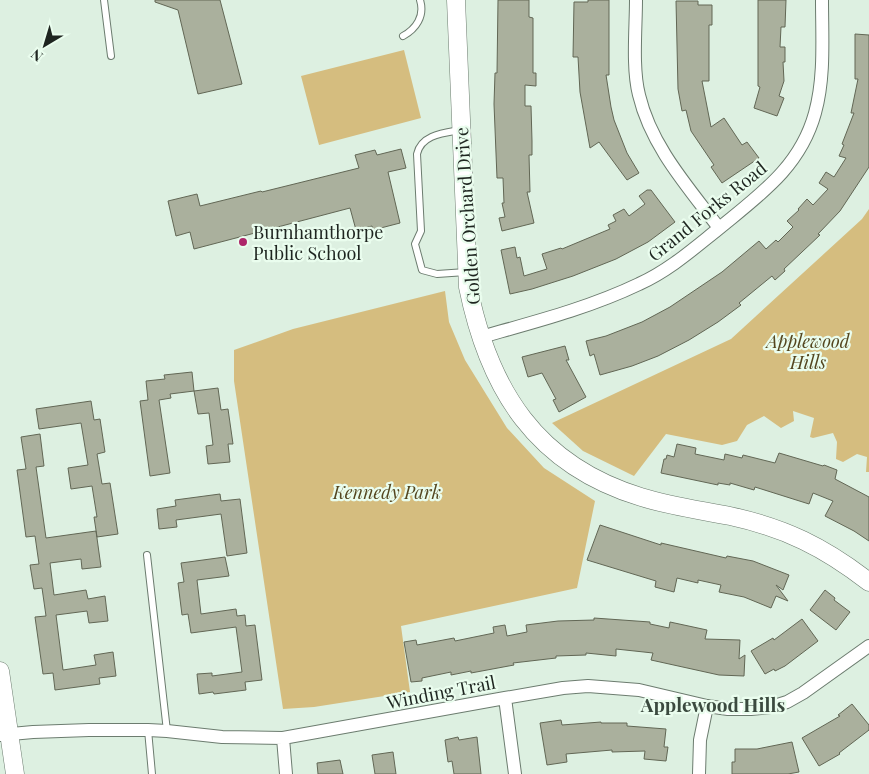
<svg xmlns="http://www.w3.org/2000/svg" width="869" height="774" font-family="'Playfair Display',serif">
  <rect width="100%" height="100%" fill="#ddf0e1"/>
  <path fill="#d5bd7f" d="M404,50L421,118L319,145L301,76Z
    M869,209V472H866L867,457L857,454L843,462L836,459L837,442L833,433L813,438L810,437L814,418L793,411L794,421L781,428L764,416L747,425L737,441L722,445L666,434L634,476L583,451L552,423L731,339L862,219Z
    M445,291L449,322L465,360L507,428L544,468L595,501L577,588L401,626L410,692L314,707L283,709L234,381V350L293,329Z"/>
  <path fill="#aab09d" stroke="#626755" d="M155,0H220L242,84L198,94L178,10L155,2Z
    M498,0H529V17L533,18V73H536V86L525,85V106H531L532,141V155H529L530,192H527L534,223L502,231L499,218L505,217L502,203H504L503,178H497L494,104L495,73H497Z
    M588,0H609V75H606L611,107L614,120L627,153L639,173L627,180L599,142L590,148L580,92L578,57H573L574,2H588Z
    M758,0H786L785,27H781L780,47H785V62H783L784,81L779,96L784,98L777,116L754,108L760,87L758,86Z
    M676,1H698V5H712V25H709V81H702L711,127L724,118L742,145L747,142L759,158L722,183L711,167L714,165L691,131L686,110L682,111L678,89Z
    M855,34L869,35V167L840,211L818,234L820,235L784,269L785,271L775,280L772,276L739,303L741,305L718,322L689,340L658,356L632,366L600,375L594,354L590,356L586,341L606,336L642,322L670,307L722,272L759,241L766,249L776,240L778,242L793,227L787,221L799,210L798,209L807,199L813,205L828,189L819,183L826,172L834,177L846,158L839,156L844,145L842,144L854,113H851L858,79H855Z
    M401,149L406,168L388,172L400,223L373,230L372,226L356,230L350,208L194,249L190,232L176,236L168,201L197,194L200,206L261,191L262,192L359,168L355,155L375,150L377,155Z
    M647,190H651L675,222L648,242L616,259L573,276L532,289L510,294L501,250L515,247L517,258L520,257L524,276L547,269L542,254L561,248L562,249L610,229L608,225L616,221L613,215L624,209L629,216L645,204L639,196Z
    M565,346L569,360H566L586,397L559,412L553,400L556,399L542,373L528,377L522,357Z
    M192,372L194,391L170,394L171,398L159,400L170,473L150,476L140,401L148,400L146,381L165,379L164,375Z
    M218,388L221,410L228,409L233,444H228L230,462L208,464L206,446L213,445L209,413L198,414L194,391Z
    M91,401L94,420L100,419L105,452L97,454L102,484L110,483L118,534L97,537L94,517H97L92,486L71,489L68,468L88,465L81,423L39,429L36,409Z
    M40,434L44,466L36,467L46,538L96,531L101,567L82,569L81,559L50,563L54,595L86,590L88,599L105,596L108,621L89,623L87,611L56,615L63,670L96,665L94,655L113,652L116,676L99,678L100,684L55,690L53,673L43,674L35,617L46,616L42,588L34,589L30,565L39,564L35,536L26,537L17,470L26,469L21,437Z
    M677,444L696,448L695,454L724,460L725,454L742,458L743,455L775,463L779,453L823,466L824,465L837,470L835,479L869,497V541L854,531L825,516L833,501L813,493L809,504L755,487L754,490L730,483V485L718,483V485L661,473L664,459H666L667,455L674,457Z
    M220,494L221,501L240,499L247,553L227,556L221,514L176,520L177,527L159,529L157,509L176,506L175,500Z
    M600,525L661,545V543L726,558L727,556L753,561L789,575L783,590L776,585L788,601L776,596L771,608L744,597L719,592L721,585L698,580V583L677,578L674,592L655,587L656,581L587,560Z
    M225,557L229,576L197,580L201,614L236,609L237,616L245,615L246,626L255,625L262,680L245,682L246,690L214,694L213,692L199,694L197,674L212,673V676L242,672L236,627L191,633L188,614L182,615L178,583L184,582L181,563Z
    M825,590L835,598L834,600L850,612L836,630L810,610Z
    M594,618L650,622V624L669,628L670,622L707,630L705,639L740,640L739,659L745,655L744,676L719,675L651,660L653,653L616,649V656L586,653V655L556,656V658L513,663L514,665L471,673V671L451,675V672L422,678V681L411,682L404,642L416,640L417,645L454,638L455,641L494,633L493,627L505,625L507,636L527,632L526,625L558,621L594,620Z
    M802,619L818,641L785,666L775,671L774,669L765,674L751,651L773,638L774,640Z
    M852,704L869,725V730L839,753L840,754L819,766L802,738L840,716L838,715Z
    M561,720L562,725L601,722V723H627V726L666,729L664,747H668L666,761L644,759L645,751L612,752V750L566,754L567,762L547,765L540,723Z
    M458,737L459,740L477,737L481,774H454L452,761L448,762L445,740Z
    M792,742L799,772L788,774H732V762H735V749H757Z
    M393,752L396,774H375L372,755Z
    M340,760L343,774H318L317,763Z"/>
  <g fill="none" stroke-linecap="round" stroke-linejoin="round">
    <defs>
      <path id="lane" d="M104,0L111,56
        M403,36C416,29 425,16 420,0
        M460,130C443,133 421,135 417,154L421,231L415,244L422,270L437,274L466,272
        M147,555L167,731
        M148,730L152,774"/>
      <path id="street" d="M636,0C636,28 632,68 639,95C651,146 688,187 719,228
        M481,337C534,322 589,308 639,284C668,271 692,250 717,230C758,196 800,168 815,113C825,77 822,38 822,0
        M505,698L515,774
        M0,735L33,732L89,730H148L167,731L222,737L283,738L505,698L563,688L588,686L639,690L707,706L728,709H751L771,707L787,702L803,693L869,646
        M283,738L286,774
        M699,774L700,740L707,706"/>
      <path id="secondary" d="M456,0L468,287C489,390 536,465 641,497C670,506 700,510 730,516C785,528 824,547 869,582
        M0,671L15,774"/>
    </defs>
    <use href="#lane" stroke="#6c7c6f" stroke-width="8"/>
    <use href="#street" stroke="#6c7c6f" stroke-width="14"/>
    <use href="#secondary" stroke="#6c7c6f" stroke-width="19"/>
    <use href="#lane" stroke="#fff" stroke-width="6"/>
    <use href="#street" stroke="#fff" stroke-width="12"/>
    <use href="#secondary" stroke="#fff" stroke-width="18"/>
  </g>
  <circle fill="#ad2569" stroke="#eafdee" stroke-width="2" cx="243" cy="242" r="5"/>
  <g text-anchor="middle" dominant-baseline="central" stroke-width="4.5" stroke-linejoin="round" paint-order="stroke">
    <g font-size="18" fill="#1e2520" stroke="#eafdee">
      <text transform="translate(707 211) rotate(-39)">Grand Forks Road</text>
      <text transform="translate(467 216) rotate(-94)">Golden Orchard Drive</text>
      <text transform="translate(441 692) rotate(-11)">Winding Trail</text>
    </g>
    <g font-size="18" fill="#1e2520" stroke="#eafdee" text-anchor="start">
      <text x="253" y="232">Burnhamthorpe<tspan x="253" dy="21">Public School</tspan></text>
    </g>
    <g font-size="18" font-style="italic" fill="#54461f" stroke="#eafdee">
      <text x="808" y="341">Applewood<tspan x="808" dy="21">Hills</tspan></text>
      <text x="387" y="492">Kennedy Park</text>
    </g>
    <g font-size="19" font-weight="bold" fill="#3b4a3f" stroke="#eafdee">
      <text x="713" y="704">Applewood Hills</text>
    </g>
  </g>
  <g transform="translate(45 45) rotate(218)" stroke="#eafdee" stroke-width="4" paint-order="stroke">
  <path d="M0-4L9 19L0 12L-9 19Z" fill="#1e2520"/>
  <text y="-8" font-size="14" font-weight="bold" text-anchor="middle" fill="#1e2520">N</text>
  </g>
</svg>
